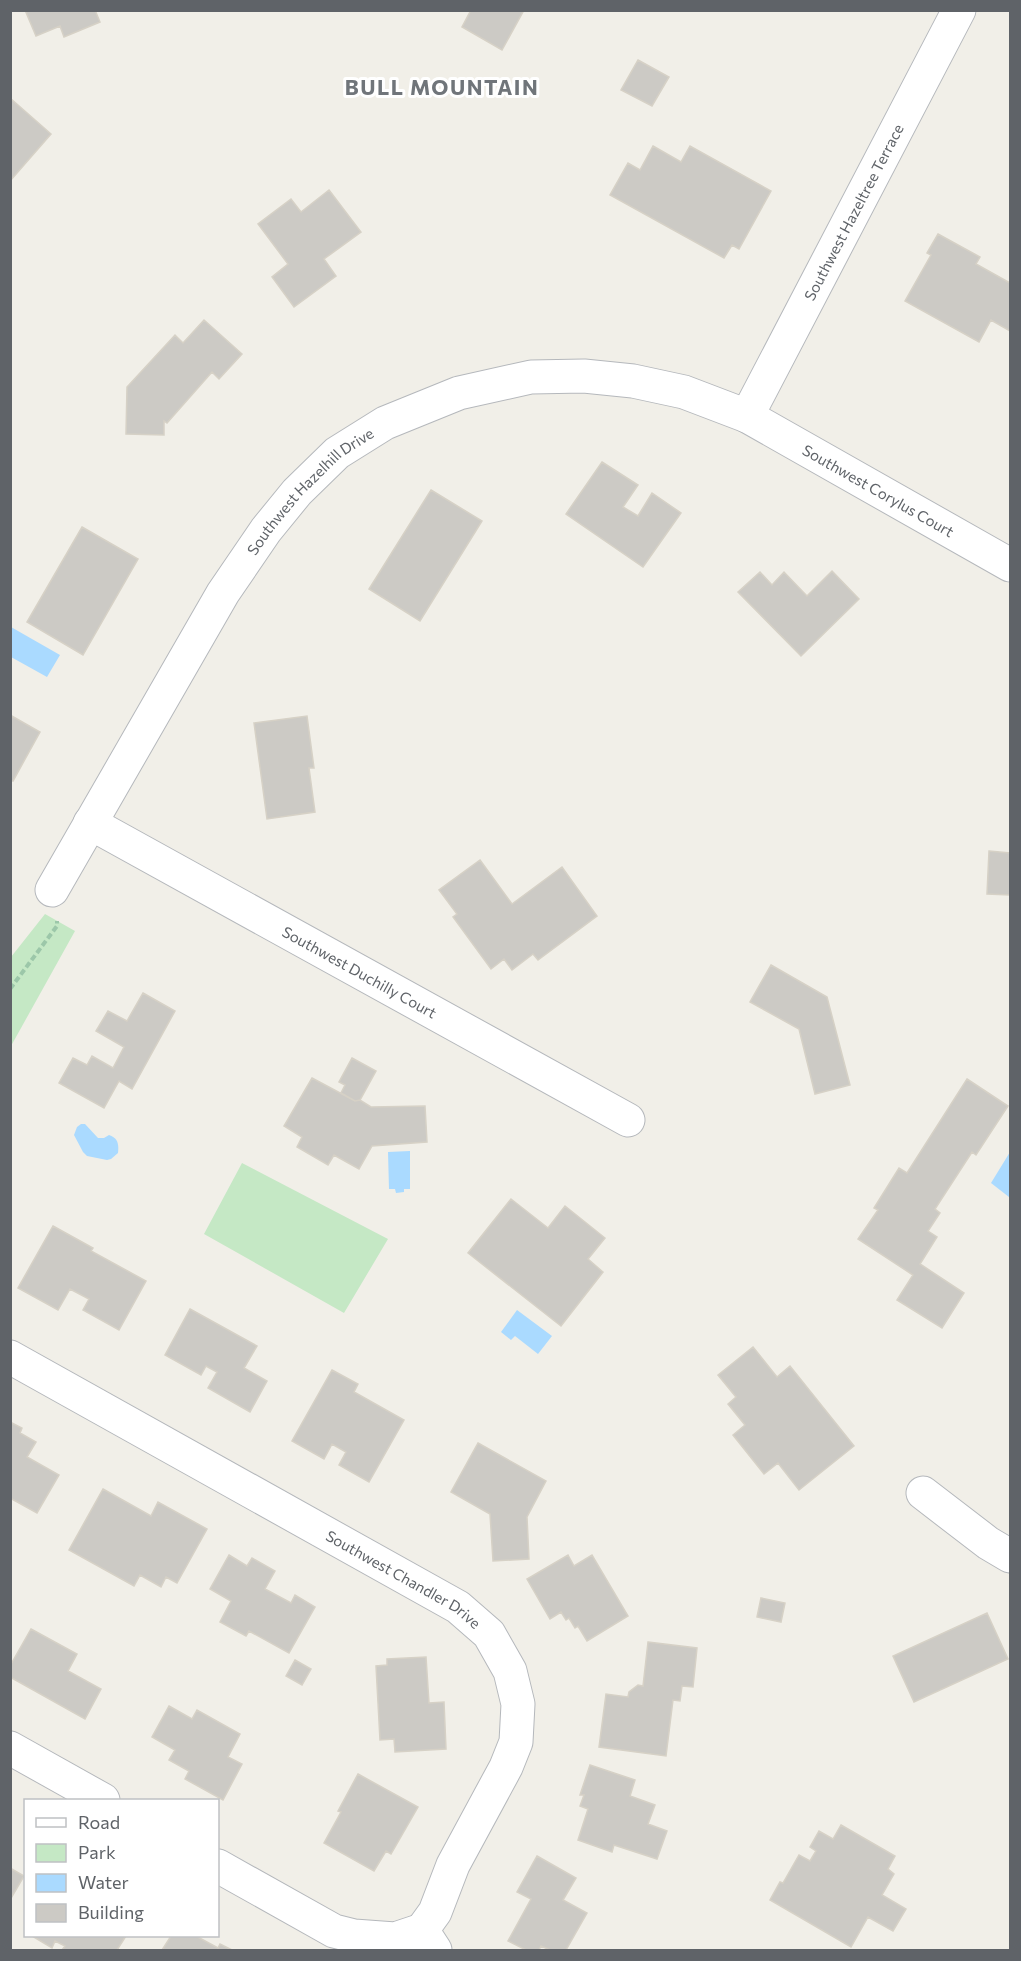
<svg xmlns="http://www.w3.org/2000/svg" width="1021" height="1961" font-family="Commissioner,sans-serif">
  <rect width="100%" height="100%" fill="#f1efe8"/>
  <path fill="#c5e8c5" d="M45,914L75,931L11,1046V957Z
    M242,1163L388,1239L344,1313L204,1234Z"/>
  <path fill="#aadaff" d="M11,627L60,655L47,677L11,657Z
    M81,1124H85L98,1138H104L109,1135C118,1138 119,1144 118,1153L111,1159L107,1160L87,1156L83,1152L74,1135L77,1127Z
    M410,1151V1189H404V1192L396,1193L395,1189H389L388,1152Z
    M1010,1152V1195L1009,1197L991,1183Z
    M517,1310L552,1336L538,1354L515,1336L511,1340L501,1332Z"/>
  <path fill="#cccac5" stroke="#d6d1c6" stroke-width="1.5" d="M25,10H95L100,22L64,37L60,26L36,36Z
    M471,10H524L502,50L462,27Z
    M638,60L669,77L652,106L621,90Z
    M10,98L51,134L10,181Z
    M653,146L681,162L690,146L771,191L739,249L732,245L724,258L610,195L628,163L640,170Z
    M329,190L361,232L324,259L336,276L294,307L272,277L288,264L258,224L291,199L301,212Z
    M938,234L980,257L976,264L1010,283V331L991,320L979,342L905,301L931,255L927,253Z
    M204,320L242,354L219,379L212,372L167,423L164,421V435L126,434L127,387L175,335L183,343Z
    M602,462L638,485L623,507L638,516L652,493L681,513L643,567L566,514Z
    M431,490L482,521L420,621L369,589Z
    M82,527L138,559L83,655L27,622Z
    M832,571L859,599L801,656L738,592L760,572L772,585L784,572L807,596Z
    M10,715L40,732L13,781L10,780Z
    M307,716L314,768H309L315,812L267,819L254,723Z
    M989,851L1010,853V895L987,894Z
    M480,860L512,904L562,867L597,916L538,960L533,954L512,970L504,959L491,969L453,917L457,914L439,890Z
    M771,965L827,997L850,1085L815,1094L799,1029L750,1002Z
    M143,993L175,1011L132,1089L119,1081L104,1108L59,1083L73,1058L87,1065L92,1056L113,1068L124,1047L96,1031L108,1011L127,1021Z
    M352,1058L376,1071L360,1100L355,1101L341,1093L345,1085L339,1082Z
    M312,1078L355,1101L360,1100L371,1107L425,1106L427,1142L372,1146L359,1169L334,1155L328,1165L297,1147L302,1137L284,1126Z
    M967,1079L1008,1106L976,1155L972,1152L935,1209L940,1213L928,1231L937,1237L920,1264L964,1293L942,1328L897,1300L913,1275L858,1239L878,1210L874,1208L899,1168L907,1173Z
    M511,1199L548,1228L565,1206L605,1238L588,1259L603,1272L561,1326L468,1253Z
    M53,1226L93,1248L91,1251L146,1281L119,1330L83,1310L89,1299L70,1289L58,1310L18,1288Z
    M190,1309L257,1346L244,1368L267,1381L250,1412L208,1388L217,1372L206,1366L201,1375L165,1355Z
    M753,1347L777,1377L790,1366L854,1446L799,1490L778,1463L764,1474L733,1435L745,1425L728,1404L736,1397L718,1375Z
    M332,1370L358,1384L354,1392L404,1420L369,1482L339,1465L346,1452L332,1444L324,1459L292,1441Z
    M10,1422L22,1428L20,1433L36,1442L27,1457L59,1475L37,1513L10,1498Z
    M478,1443L546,1481L527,1517L529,1559L493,1561L490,1514L451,1492Z
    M103,1489L151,1516L158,1502L207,1529L177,1583L166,1577L161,1587L140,1575L134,1586L69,1550Z
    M229,1555L247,1566L252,1558L275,1571L265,1589L291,1603L295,1595L315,1607L289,1653L249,1631L246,1636L220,1622L231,1601L210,1589Z
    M568,1555L574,1566L592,1555L628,1616L587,1641L578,1626L575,1628L569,1618L566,1620L561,1612L550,1619L527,1579Z
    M761,1598L785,1603L781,1622L757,1617Z
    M987,1613L1008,1659L914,1702L893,1656Z
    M31,1629L77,1654L68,1671L101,1689L85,1719L10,1677V1666Z
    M648,1642L697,1648L693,1687L682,1686L680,1701L673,1700L666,1756L599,1747L606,1694L628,1697L629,1692L638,1685L643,1686Z
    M426,1657L429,1703L444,1702L446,1749L395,1752L394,1739L380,1740L376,1666L387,1665V1659Z
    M295,1660L311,1669L302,1685L286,1676Z
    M169,1706L192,1719L197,1710L240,1734L228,1757L242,1764L223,1800L185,1779L189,1771L169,1760L175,1750L152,1737Z
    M590,1765L635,1780L630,1796L655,1805L648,1824L667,1831L657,1859L614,1845L612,1852L578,1840L588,1809L580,1806L584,1795H580Z
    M358,1774L418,1807L391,1854L386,1851L374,1871L324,1843L341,1812L338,1811Z
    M841,1825L895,1856L888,1869L894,1874L882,1895L906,1909L893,1931L868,1917L851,1947L770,1900L780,1882L783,1883L799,1855L810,1861L816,1851L810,1847L819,1831L833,1839Z
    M537,1856L576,1878L563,1900L587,1913L566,1950H550L541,1946L539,1950H526L508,1941L531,1899L517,1892Z
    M10,1868L24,1876L10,1900Z
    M32,1936H126L117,1950H62L65,1946L55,1941L52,1948Z
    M171,1936H196L218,1948L220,1944L232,1950H162Z"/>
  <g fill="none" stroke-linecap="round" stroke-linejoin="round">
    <defs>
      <g id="minor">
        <path id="s1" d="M747,416L959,10"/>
        <path id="s2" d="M90,823L628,1120"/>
        <path id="s3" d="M52,890L223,593L266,530L297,492L337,453L385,423L459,393L531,377L584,376L633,381L684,392L747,416L1010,565"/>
        <path id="s4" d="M10,1357L458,1607L489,1634L510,1671L518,1704L516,1742L506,1767L453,1865L435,1912L422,1930L435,1950"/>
        <path d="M923,1493L988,1543L1010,1556"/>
        <path d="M10,1748L103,1800"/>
        <path d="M218,1866L334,1931L354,1936L395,1939L422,1930"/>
      </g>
    </defs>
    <use href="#minor" stroke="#b5b8bc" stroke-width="35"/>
    <path stroke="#9cc7a9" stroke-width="4" stroke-dasharray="6 3" stroke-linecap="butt" d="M10,989L57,926V921"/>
    <use href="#minor" stroke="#fff" stroke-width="33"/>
  </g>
  <g text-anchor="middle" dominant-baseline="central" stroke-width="6" stroke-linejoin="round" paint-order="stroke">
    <g font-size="15" fill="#5f6368" stroke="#fff">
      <text stroke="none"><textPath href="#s1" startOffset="230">Southwest Hazeltree Terrace</textPath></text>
      <text stroke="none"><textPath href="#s3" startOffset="1107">Southwest Corylus Court</textPath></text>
      <text stroke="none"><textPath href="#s3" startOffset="478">Southwest Hazelhill Drive</textPath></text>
      <text stroke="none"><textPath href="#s2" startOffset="308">Southwest Duchilly Court</textPath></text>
      <text stroke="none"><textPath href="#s4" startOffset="452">Southwest Chandler Drive</textPath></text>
    </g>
    <g font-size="21" font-weight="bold" letter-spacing="1.5" fill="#70757a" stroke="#fff">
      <text x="442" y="86">BULL MOUNTAIN</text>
    </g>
  </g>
  <rect width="1021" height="1961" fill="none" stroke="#5f6368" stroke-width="24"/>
  <rect x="24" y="1799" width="195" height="138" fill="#ffffff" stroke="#bfc1c3" stroke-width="1.5"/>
  <rect x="36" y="1818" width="30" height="9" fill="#ffffff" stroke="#bfc1c3" stroke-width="1.5"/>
  <text x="78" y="1829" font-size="18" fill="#5f6368">Road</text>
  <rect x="36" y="1844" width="30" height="18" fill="#c5e8c5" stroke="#bfc1c3" stroke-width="1.5"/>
  <text x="78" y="1859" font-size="18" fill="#5f6368">Park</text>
  <rect x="36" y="1874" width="30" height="18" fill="#aadaff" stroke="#bfc1c3" stroke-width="1.5"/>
  <text x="78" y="1889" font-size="18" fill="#5f6368">Water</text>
  <rect x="36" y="1904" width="30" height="18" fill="#cccac5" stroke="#bfc1c3" stroke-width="1.5"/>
  <text x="78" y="1919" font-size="18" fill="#5f6368">Building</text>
</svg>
